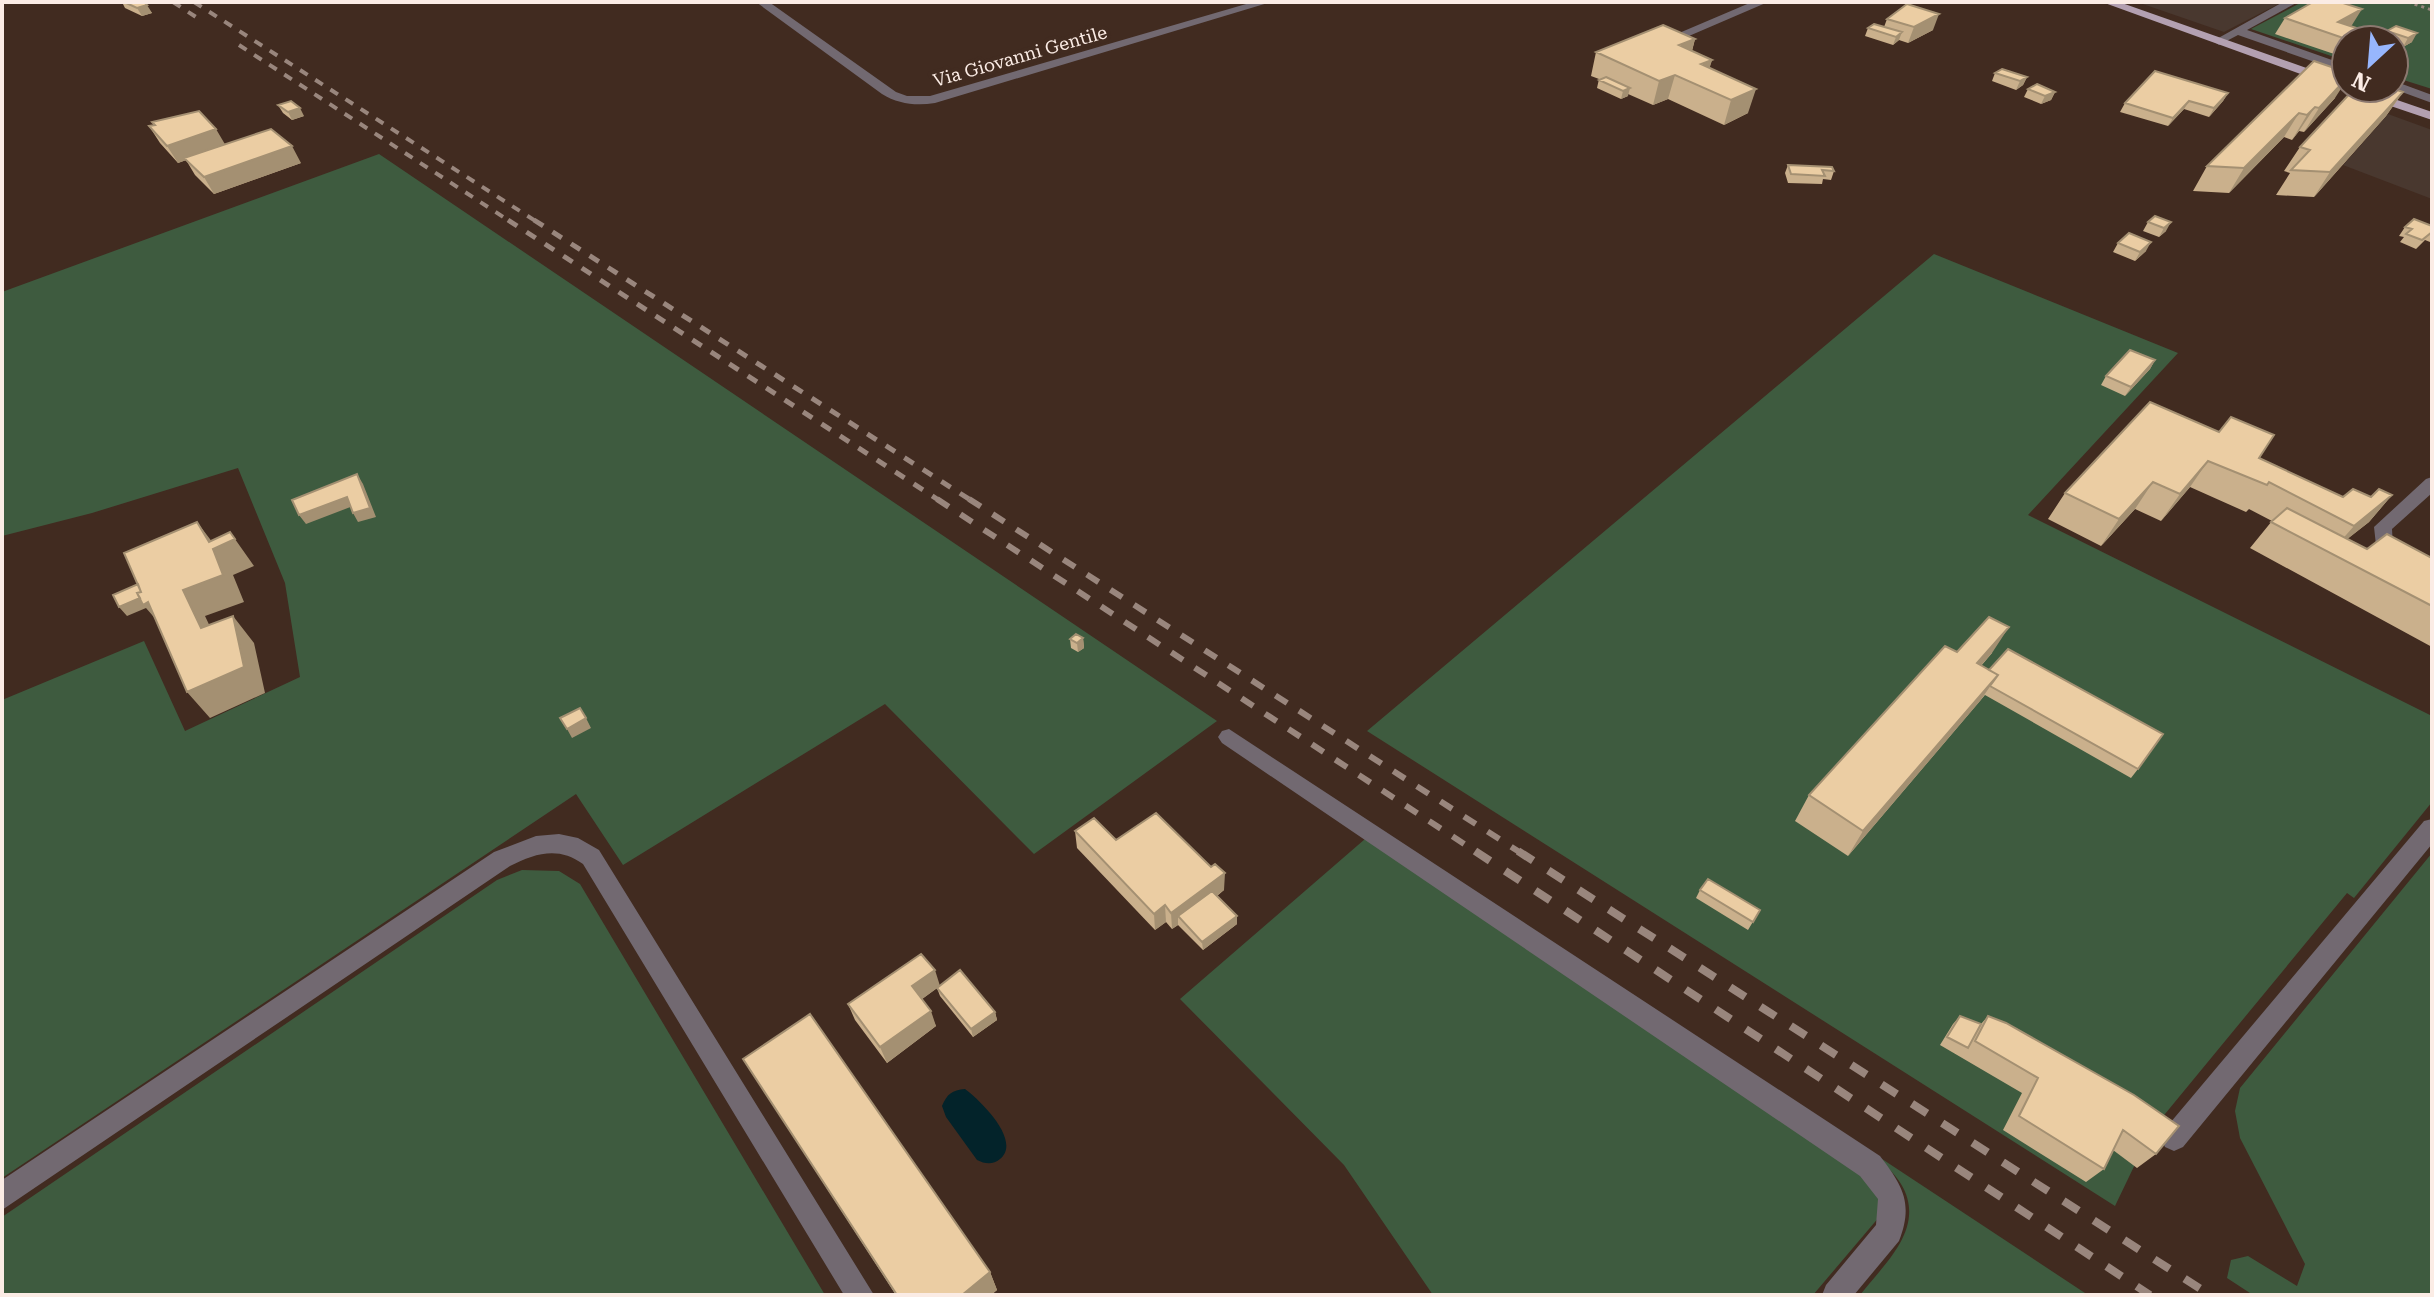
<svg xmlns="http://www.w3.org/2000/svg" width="2434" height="1297" font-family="'Roboto Serif',serif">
  <rect width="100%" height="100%" fill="#412b20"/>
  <path fill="#49382f" d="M2137,2H2282L2224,32Z
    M2388,114L2432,130V199L2343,165Z"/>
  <path fill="#3e5b3f" d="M2302,2H2432V89L2394,77V40H2346V61L2251,29Z
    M379,154L1217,721L1034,854L885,704L623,865L576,794L2,1178V700L144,641L185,731L300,677L285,583L238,468L92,513L2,536V292Z
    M1934,254L2178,353L2028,515L2432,716V802L2354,898L2347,893L2151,1131L2115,1206L1367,731Z
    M1365,839L1865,1174L1879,1199L1880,1216L1813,1295H1433L1344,1165L1180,999Z
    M2432,853V1295H2253L2227,1278L2231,1260L2248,1256L2297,1286L2305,1264L2240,1138L2235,1111L2240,1088Z
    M522,870L559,871L580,884L825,1295H2V1217L497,880Z
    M1876,1155L2088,1295H1860C1885,1263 1927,1227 1901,1184C1895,1174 1884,1164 1876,1155Z"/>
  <path fill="#03232a" d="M965,1089C981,1101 1022,1141 1000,1159C993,1165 985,1164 977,1160L946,1117L942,1106C947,1094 952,1090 965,1089Z"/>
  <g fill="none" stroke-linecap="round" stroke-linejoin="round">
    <path stroke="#97857c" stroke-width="3" stroke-dasharray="3 4" stroke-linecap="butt" d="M2408,2L2432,10"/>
    <path fill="#726971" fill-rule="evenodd" d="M756,2H769L896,92L907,96H930L1253,2H1271L935,103C916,106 898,104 882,94Z
      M1752,2H1768L1675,42L1665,39Z
      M2283,2H2298L2247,30L2346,65V73L2238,35L2219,45L2213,41Z
      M2394,81L2432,95V103L2391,88H2394Z
      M2432,477V493L2392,529L2393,547L2417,567L2432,576V591L2403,577L2377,554L2374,527L2426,479Z
      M1229,729L1880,1156C1902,1185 1914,1203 1899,1241L1854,1295H1822L1826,1285L1876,1225L1878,1199L1860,1176L1222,743L1218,737L1222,731Z
      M2432,819V844L2183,1147L2174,1151L2165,1147L2161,1138L2165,1129L2424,821Z
      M559,834L578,838L599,850L874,1295H844L583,864C559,846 535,853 510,866L2,1210V1180L494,852L536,836Z"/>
    <path fill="#b3a0b1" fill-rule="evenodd" d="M2102,2H2119L2346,82V88H2351L2342,89Z
      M2371,91L2432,112V120L2367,98L2365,95Z"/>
    <path stroke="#99867d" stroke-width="4" stroke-dasharray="9 9" stroke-linecap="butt" d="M173,2L202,21
      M194,2L537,222
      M239,45L511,222"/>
    <path stroke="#99867d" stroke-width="5" stroke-dasharray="11 11" stroke-linecap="butt" d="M508,220L940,501
      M534,220L972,501"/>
    <path stroke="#99867d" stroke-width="6" stroke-dasharray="14 14" stroke-linecap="butt" d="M937,499L1478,853
      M969,499L1521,853"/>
    <path stroke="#99867d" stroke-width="8" stroke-dasharray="18 18" stroke-linecap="butt" d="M1475,851L2150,1295
      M1518,851L2210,1295"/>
  </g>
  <path fill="#cab08c" d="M122,2H143L152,13L142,16L125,8Z
    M2285,18L2352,25L2350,26L2383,37L2387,31L2396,26L2412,42L2403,47L2394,44V40H2346V58L2275,34Z
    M1887,19L1933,30L1908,43L1899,40L1893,45L1865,36L1868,28L1884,27Z
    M1695,39L1692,51L1712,60L1709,68L1748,113L1724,125L1668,99L1653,105L1628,94V96L1621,99L1597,88L1599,79L1591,76L1596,52Z
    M2314,61L2335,98L2304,132L2299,131L2292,140L2284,137L2229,193L2193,191L2207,166Z
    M1995,73L2027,77L2023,85L2016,90L1992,81Z
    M2028,89L2055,92L2051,100L2041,104L2024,97Z
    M2403,92L2386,116L2314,197L2276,195L2290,173L2284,171L2300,147Z
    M2228,93L2223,101L2209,117L2184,109L2168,126L2120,112L2125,103Z
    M278,105L304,116L292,120L283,113Z
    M149,126L225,144L301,163L214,194L195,175L186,160L178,163L160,143Z
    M1788,165L1834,171L1831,180L1823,179L1822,184L1788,183L1785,173Z
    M2155,216L2166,231L2159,237L2143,231L2148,222Z
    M2432,226V241L2430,242L2425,240L2416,249L2400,242L2404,237L2399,236L2405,227Z
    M2118,243L2146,251L2135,261L2113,252Z
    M2155,360L2150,369L2125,396L2101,385L2106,376Z
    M2219,432L2259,458L2343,497H2371L2392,495L2369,522L2347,539L2367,549L2432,558V647L2250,548L2272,521L2249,509L2246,512L2190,487L2161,521L2135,509L2101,546L2048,519L2065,493Z
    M1083,638L1084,648L1078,652L1071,648L1070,639Z
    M1957,652L1992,653L1981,666L2138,769L2131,778L1985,695L1848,856L1795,821L1809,795Z
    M1075,831L1116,840L1224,890L1217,896L1237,924L1203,950L1178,925L1172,929L1166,922L1155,930L1077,848Z
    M1700,890L1760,910L1748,930L1696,898Z
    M940,986L995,1012L997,1020L973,1037L940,996L937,988L922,999L936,1026L887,1063L855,1020L848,1004Z
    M1960,1016L1981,1024L1988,1016L2156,1154L2137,1168L2113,1150L2104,1169L2086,1182L2003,1130L2022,1093L1940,1045L1953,1024Z
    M743,1059L990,1272L997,1290L991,1295H896Z"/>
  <path fill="#a49072" d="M147,5L152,13L142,16L137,8Z
    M2362,9L2352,25L2334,35L2338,22Z
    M1939,14L1933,30L1908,43L1914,27Z
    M1902,32L1899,40L1893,45L1896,37Z
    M2417,33L2412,42L2403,47L2408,38Z
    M1695,39L1689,62L1679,45Z
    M1712,60L1705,84L1701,64Z
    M1675,75L1668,99L1653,105L1659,81Z
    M2027,77L2023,85L2016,90L2020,81Z
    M2346,79V81L2335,98L2304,132L2319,108Z
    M1630,88L1628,96L1621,99L1623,91Z
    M1756,89L1748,113L1724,125L1731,100Z
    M2055,92L2051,100L2041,104L2045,96Z
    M2403,92L2386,116L2314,197L2330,172Z
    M2228,93L2223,101L2209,117L2214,108Z
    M2189,101L2184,109L2168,126L2173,118Z
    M2315,107L2299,131L2292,140L2307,115Z
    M300,108L304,116L292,120L288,112Z
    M2299,113L2284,137L2229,193L2244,168Z
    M216,129L226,146L178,163L167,146Z
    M292,146L301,163L214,194L204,177Z
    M2171,222L2166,231L2159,237L2164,228Z
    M2151,242L2146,251L2135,261L2140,252Z
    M2155,360L2150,369L2125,396L2131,387Z
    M2208,461L2190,487L2161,521L2180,494Z
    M357,474L363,484L376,517L358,522L353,513Z
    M2153,482L2135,509L2101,546L2119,519Z
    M2392,495L2369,522L2331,552L2354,526Z
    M347,497L353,506L306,524L299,515Z
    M197,522L216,547L230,532L254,566L233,575L244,602L205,616L223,654L201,628L183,590L209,542Z
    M149,594L166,631L146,608L127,616L119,607Z
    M233,616L254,643L265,693L210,718L187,692Z
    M2009,627L1992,653L1960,689L1977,663Z
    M1083,638L1084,648L1078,652L1077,643Z
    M1998,675L1980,701L1848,856L1863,831Z
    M586,718L591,728L572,738L567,729Z
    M1225,873L1224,890L1183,921L1178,916V925L1172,929L1171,913Z
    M1165,905L1166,922L1155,930L1154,914Z
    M1237,916V924L1203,950L1202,942Z
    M935,970L940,986L918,1002L912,986Z
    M931,1011L936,1026L887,1063L880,1047Z
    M995,1012L997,1020L973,1037L971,1029Z
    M990,1272L997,1290L991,1295H962Z"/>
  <path fill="#ebcda3" stroke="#a49072" stroke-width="2" d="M124,2H143L147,5L137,8Z
    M2313,2H2340L2362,9L2338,22L2390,39L2349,40L2285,18Z
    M1907,4L1939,14L1914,27L1887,19Z
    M1874,24L1902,32L1896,37L1868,28Z
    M1663,25L1695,39L1679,45L1712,60L1701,64L1756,89L1731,100L1675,75L1659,81L1596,52Z
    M2396,26L2417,33L2408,38L2387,31Z
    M2314,61L2346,72V79L2319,108L2315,107L2307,115L2299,113L2244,168L2207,166Z
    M2002,69L2027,77L2020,81L1995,73Z
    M2155,71L2228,93L2214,108L2189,101L2173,118L2125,103Z
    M1606,77L1630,88L1623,91L1599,80Z
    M2037,84L2055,92L2045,96L2028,89Z
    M2355,88H2391L2403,92L2330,172L2291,170L2310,150L2300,147Z
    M291,101L300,108L288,112L278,105Z
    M199,111L216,129L167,146L149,126L155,125L152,122Z
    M271,129L292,146L204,177L184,158Z
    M1788,165L1832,167L1834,171L1822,170L1825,176L1791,174Z
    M2155,216L2171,222L2164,228L2148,222Z
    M2414,219L2432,226V232L2422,240L2406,234L2412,229L2405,227Z
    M2129,233L2151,242L2140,252L2118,243Z
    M2130,350L2155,360L2131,387L2106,376Z
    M2150,402L2219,432L2231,417L2274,435L2259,458L2343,497L2353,489L2371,497L2379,489L2392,495L2354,526L2269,482L2267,485L2208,461L2180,494L2153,482L2119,519L2065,493Z
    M357,474L370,508L353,513L347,497L299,515L292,500Z
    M2287,508L2367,549L2387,534L2432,558V606L2271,522Z
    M197,522L209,542L230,532L235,539L213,549L223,575L183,590L201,628L233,616L244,667L187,692L148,602L143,605L137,593L141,592L124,553Z
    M138,584L141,592L137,593L140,598L119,607L113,595Z
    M1989,617L2009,627L1977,663L1998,675L1863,831L1809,795L1945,646L1957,652Z
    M1076,634L1083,638L1077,643L1070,639Z
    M2008,649L2163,734L2138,769L1990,686L1998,675L1989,670Z
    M580,708L586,718L567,729L560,718Z
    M1156,813L1211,867L1215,864L1225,873L1171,913L1165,905L1154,914L1075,831L1094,818L1116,840Z
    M1708,879L1760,910L1753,922L1700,890Z
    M1212,891L1237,916L1202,942L1178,916Z
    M921,954L935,970L912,986L931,1011L880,1047L848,1004Z
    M960,970L995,1012L971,1029L937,988Z
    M810,1014L990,1272L962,1295H897L743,1059Z
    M1960,1016L1981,1024L1968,1048L1947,1037Z
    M1988,1016L2006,1023L2134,1095L2179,1126L2156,1154L2123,1130L2104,1169L2019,1116L2038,1078L1975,1041Z"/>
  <g text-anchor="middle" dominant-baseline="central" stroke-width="8" stroke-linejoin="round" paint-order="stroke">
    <g font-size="18" fill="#fbece5" stroke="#412b20">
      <text transform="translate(1020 56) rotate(-16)">Via Giovanni Gentile</text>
    </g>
  </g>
  <rect width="2434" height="1297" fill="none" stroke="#fbece5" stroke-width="8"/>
  <g transform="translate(2370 64) rotate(206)"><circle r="38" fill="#412b20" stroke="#8b786f" stroke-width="2"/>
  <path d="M0-6L14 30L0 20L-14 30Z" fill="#97b6fd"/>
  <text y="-12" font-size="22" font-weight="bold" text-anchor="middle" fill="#fbece5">N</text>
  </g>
</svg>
